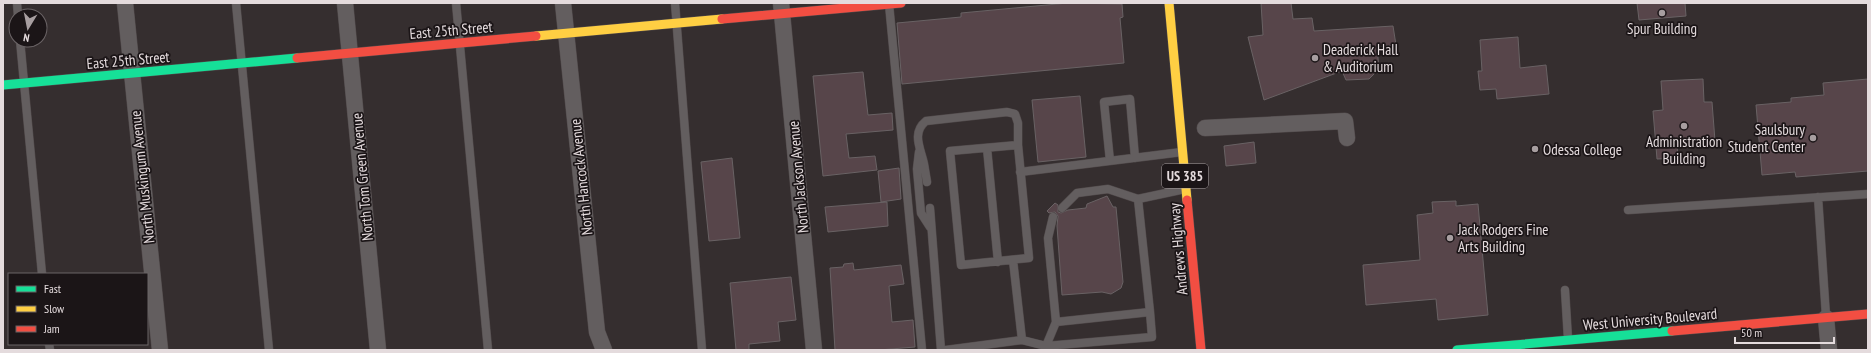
<svg xmlns="http://www.w3.org/2000/svg" width="1871" height="353" font-family="'PT Sans Narrow',sans-serif">
  <rect width="100%" height="100%" fill="#352e2f"/>
  <path fill="#57454a" stroke="#696264" d="M1068,3L1122,4L1123,17L1120,18L1124,63L902,84L897,23L961,17V13Z
    M1261,3H1291L1293,19L1312,18L1314,31L1393,26L1396,45L1377,47L1379,69L1369,79L1346,80L1342,71L1264,100L1248,37L1263,35Z
    M1637,3H1685L1686,16L1639,20Z
    M1518,37L1520,68L1546,65L1549,94L1497,99L1496,89L1480,90L1478,71H1482L1480,40Z
    M863,72L868,115L892,113L893,130L846,134L849,158L875,156L877,170L823,176L813,76Z
    M1703,79L1704,102H1712L1715,141L1677,144L1678,158L1657,159L1653,111L1663,110L1661,81Z
    M1868,79V171L1796,177L1795,172L1762,175L1756,105L1791,102V98L1824,95L1823,83Z
    M1080,96L1086,157L1038,162L1032,100Z
    M1254,142L1256,163L1226,166L1224,146Z
    M732,158L740,238L709,241L701,162Z
    M899,168L901,199L881,202L878,171Z
    M1107,196L1113,207H1116L1123,282L1121,288L1111,294L1102,292L1062,295L1057,226L1058,216L1055,212L1049,213L1047,211L1055,203L1058,205V212L1061,213L1068,210L1086,208L1087,204Z
    M1456,201V206L1478,204L1488,315L1438,320L1436,299L1366,305L1363,265L1420,260L1417,215L1433,213L1432,202Z
    M887,202L888,226L828,232L825,207Z
    M853,263L854,270L901,265L904,284L889,286L892,322L913,320L915,347L879,350H835L830,268L843,267L844,264Z
    M791,277L796,320L778,322L780,341L749,344V350H736L730,283Z"/>
  <g fill="none" stroke-linecap="round" stroke-linejoin="round">
    <defs>
      <path id="lane" d="M17,3L18,16
        M236,3L269,350
        M456,3L488,350
        M675,3L702,350
        M889,4L922,350
        M20,40L42,274
        M1018,145L1029,258L961,265L950,151Z
        M987,148L998,262
        M919,152L917,169L921,213L930,227
        M1110,161L1104,102L1130,99L1135,158
        M1020,172L1182,152
        M927,182C926,176 925,170 924,164C921,149 911,133 926,121L1007,112L1015,114L1018,123V145
        M1818,197L1826,316
        M930,208L941,350
        M1062,208L1077,193L1108,189L1138,199L1185,189
        M1628,210L1868,194
        M1053,217L1048,238L1056,322L1150,312L1138,199
        M1565,290L1568,339
        M1022,340L1046,346L1152,337L1150,312
        M49,344L50,350
        M946,350L1022,340L1013,260
        M1046,350V346L1056,322"/>
      <path id="street" d="M125,3L160,350
        M345,3L378,350
        M563,3L597,332L604,350
        M781,3L814,350
        M1205,128L1345,121L1347,138
        M1826,318L1829,350"/>
      <path id="fast" d="M3,85L297,58
        M1457,350L1672,331"/>
      <path id="slow" d="M1169,3L1187,200
        M536,36L722,19"/>
      <path id="jam" d="M722,19L901,3
        M297,58L536,36
        M1187,200L1201,350
        M1672,331L1868,314"/>
    </defs>
    <use href="#lane" stroke="#514a4b" stroke-width="9"/>
    <use href="#street" stroke="#514a4b" stroke-width="17"/>
    <use href="#fast" stroke="#514a4b" stroke-width="10"/>
    <use href="#slow" stroke="#514a4b" stroke-width="10"/>
    <use href="#jam" stroke="#514a4b" stroke-width="10"/>
    <use href="#lane" stroke="#635e5f" stroke-width="8"/>
    <use href="#street" stroke="#635e5f" stroke-width="16"/>
    <use href="#fast" stroke="#16e098" stroke-width="9"/>
    <use href="#slow" stroke="#ffcf43" stroke-width="9"/>
    <use href="#jam" stroke="#f24e42" stroke-width="9"/>
  </g>
  <g fill="#a79ea0" stroke="#1b1517" stroke-width="1.5">
    <circle cx="1662" cy="13" r="4"/>
    <circle cx="1315" cy="58" r="4"/>
    <circle cx="1684" cy="126" r="4"/>
    <circle cx="1813" cy="138" r="4"/>
    <circle cx="1535" cy="149" r="4"/>
    <circle cx="1450" cy="238" r="4"/>
  </g>
  <g text-anchor="middle" dominant-baseline="central" stroke-width="3.5" stroke-linejoin="round" paint-order="stroke">
    <rect fill="#1b1517" stroke="#a8a0a2" stroke-width="1" x="1162" y="164" width="46" height="24" rx="3"/>
    <g font-size="14" font-weight="bold" fill="#e4dbdd">
      <text x="1185" y="176">US 385</text>
    </g>
    <g font-size="15" fill="#e4dbdd" stroke="#1b1517" text-anchor="start">
      <text x="1662" y="28" text-anchor="middle">Spur Building</text>
      <text x="1323" y="49">Deaderick Hall<tspan x="1323" dy="17">&amp; Auditorium</tspan></text>
      <text x="1805" y="129" text-anchor="end">Saulsbury<tspan x="1805" dy="17">Student Center</tspan></text>
      <text x="1684" y="141" text-anchor="middle">Administration<tspan x="1684" dy="17">Building</tspan></text>
      <text x="1543" y="149">Odessa College</text>
      <text x="1458" y="229">Jack Rodgers Fine<tspan x="1458" dy="17">Arts Building</tspan></text>
    </g>
    <g font-size="15" fill="#e4dbdd" stroke="#1b1517">
      <text transform="translate(451 30) rotate(-5)">East 25th Street</text>
      <text transform="translate(128 60) rotate(-5)">East 25th Street</text>
      <text transform="translate(142 177) rotate(-96)">North Muskingum Avenue</text>
      <text transform="translate(362 177) rotate(-95)">North Tom Green Avenue</text>
      <text transform="translate(581 177) rotate(-96)">North Hancock Avenue</text>
      <text transform="translate(798 177) rotate(-95)">North Jackson Avenue</text>
      <text transform="translate(1178 249) rotate(-95)">Andrews Highway</text>
      <text transform="translate(1650 319) rotate(-5)">West University Boulevard</text>
    </g>
  </g>
  <rect width="1871" height="353" fill="none" stroke="#e4dbdd" stroke-width="8"/>
  <rect x="8" y="273" width="140" height="72" fill="#1b1517" stroke="#6b6466"/>
  <rect x="16" y="286" width="20" height="6" fill="#16e098" stroke="#6b6466"/>
  <text x="44" y="293" font-size="12" fill="#e4dbdd">Fast</text>
  <rect x="16" y="306" width="20" height="6" fill="#ffcf43" stroke="#6b6466"/>
  <text x="44" y="313" font-size="12" fill="#e4dbdd">Slow</text>
  <rect x="16" y="326" width="20" height="6" fill="#f24e42" stroke="#6b6466"/>
  <text x="44" y="333" font-size="12" fill="#e4dbdd">Jam</text>
  <g transform="translate(28 28) rotate(190)"><circle r="19" fill="#1b1517" stroke="#6b6466"/>
  <path d="M0-3L7 15L0 10L-7 15Z" fill="#a79ea0"/>
  <text y="-6" font-size="11" font-weight="bold" text-anchor="middle" fill="#e4dbdd">N</text>
  </g>
  <path d="M1735 337v6h99v-6" fill="none" stroke="#e4dbdd" stroke-width="2"/>
  <text x="1741" y="337" font-size="12" fill="#e4dbdd" stroke="#1b1517" stroke-width="3" paint-order="stroke">50 m</text>
</svg>
